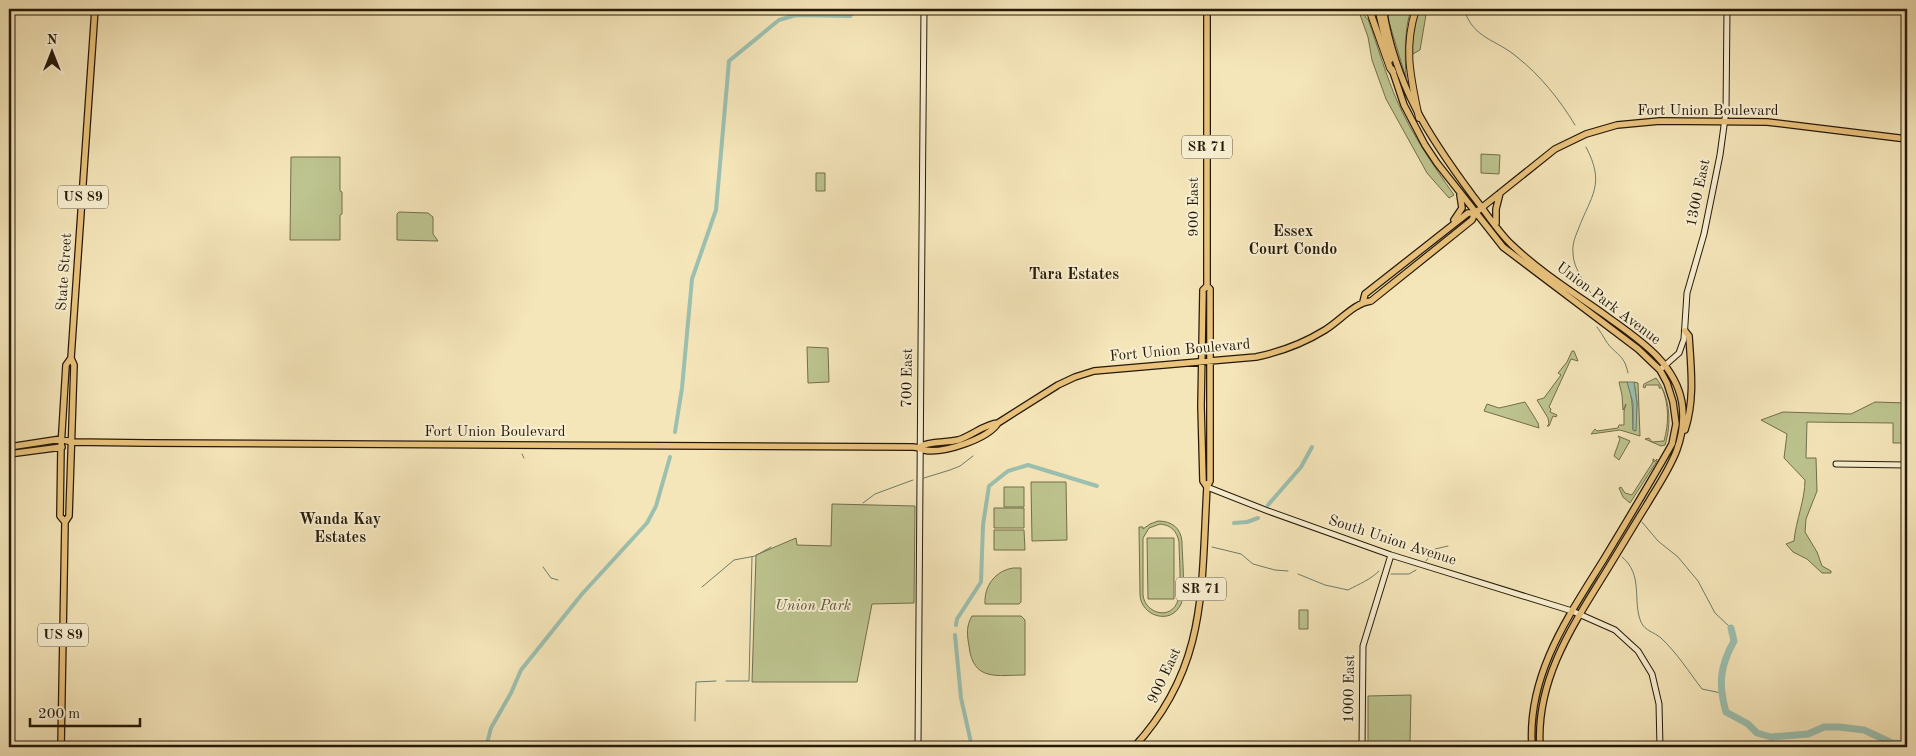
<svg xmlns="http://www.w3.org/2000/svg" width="1916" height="756" font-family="'Old Standard TT',serif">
  <rect width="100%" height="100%" fill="#f5e6ba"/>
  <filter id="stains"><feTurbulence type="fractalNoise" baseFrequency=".004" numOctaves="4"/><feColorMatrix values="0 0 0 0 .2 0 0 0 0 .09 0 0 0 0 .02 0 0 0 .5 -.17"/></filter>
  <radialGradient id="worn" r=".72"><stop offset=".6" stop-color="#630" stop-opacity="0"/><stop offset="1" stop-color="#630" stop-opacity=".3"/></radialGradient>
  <path fill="#bdc48f" stroke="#726e4b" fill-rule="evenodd" d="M1358,9H1362L1366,18L1368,19C1378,47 1386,76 1398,103C1413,136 1433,165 1454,195L1449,198L1427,173L1386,99L1372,60L1368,37Z
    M1387,9H1411C1404,31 1405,55 1406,78L1389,22Z
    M1418,9H1427L1420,50L1411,55L1413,29Z
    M1481,154L1500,155L1499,174L1481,173Z
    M291,157H340V191L342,192V214L340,215V240H290Z
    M816,173H825V191H816Z
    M399,212L428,213L433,217V234L438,241L397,240V214Z
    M807,347L828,348L829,382L808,383Z
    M1572,351H1574L1578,361L1571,359L1549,407L1551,409L1550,412L1557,415L1556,417L1553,416L1549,426H1547L1549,424L1548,418L1537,400L1544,398L1561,375L1558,373L1567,362Z
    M1656,378C1670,396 1672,423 1665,445L1661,446L1645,439L1649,438L1652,442L1664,441C1669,424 1669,404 1662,388H1659V385H1646L1645,388L1643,387L1644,384Z
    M1619,382H1627C1634,399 1632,413 1633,430L1635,431L1637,403L1634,382L1638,383L1640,436L1620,430L1591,434L1595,429L1597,431L1618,428L1619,425H1624V411L1626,404L1623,410L1622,395Z
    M1525,402L1538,423L1539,428L1484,411L1487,404L1499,408Z
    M1875,402L1907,403V443H1893V423L1807,422L1806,458H1816L1817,491L1806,519L1805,532L1817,552L1822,566L1831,571V573H1822L1807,559L1793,552L1786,544L1794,541C1796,520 1805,500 1805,480L1784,458L1787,434L1761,420L1783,412L1851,414Z
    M1618,436L1630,441L1619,460L1614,456L1620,439Z
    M1653,459H1654V462L1657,459V461L1630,503L1623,497L1619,488L1621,487L1625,493L1632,495L1653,462Z
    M1031,482H1066L1067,540L1032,541Z
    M1004,487H1024V507H1004Z
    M832,504L915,506L914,603L872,604L857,682H752L756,555L796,538L797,545L831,546Z
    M994,508H1024V528H994Z
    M1158,521C1172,521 1181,528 1182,542C1182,556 1186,592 1181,604C1171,626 1141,616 1140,595L1139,527H1143V529L1150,524ZM1160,524C1171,525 1177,531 1179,542C1179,557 1182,587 1178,600C1172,621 1145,614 1143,595V538L1149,528Z
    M994,530H1024L1025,550H994Z
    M1147,538H1174V599H1148Z
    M1013,568H1021V602L1019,604H985C984,586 995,571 1013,568Z
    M1299,610H1308V629H1299Z
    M972,616H1021L1025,620V675C997,675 973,682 969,646C967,635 966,626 972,616Z
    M1411,695L1410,743H1368V696Z"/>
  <path fill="#9cc0b0" stroke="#6d7d6c" d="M1627,382H1634L1637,403L1636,431L1633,430V403Z"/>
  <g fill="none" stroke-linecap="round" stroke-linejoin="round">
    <path stroke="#6d7d6c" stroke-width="1" d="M1464,9C1473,39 1496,39 1517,57C1540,75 1560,100 1575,125
      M1586,147C1606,185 1591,195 1578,230C1575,237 1572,245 1573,253C1573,270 1587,283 1593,298
      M1597,327C1600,331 1603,336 1606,341C1615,355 1624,353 1628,373
      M522,454L524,458
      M924,478L950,470L960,466L973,456
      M863,503L875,494L913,480
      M1642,522L1658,541L1678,557L1698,581L1715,613L1731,628
      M1212,547L1241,554L1253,564L1275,570L1288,571
      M1622,557C1644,575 1632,601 1641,622C1645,631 1654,632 1661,638C1677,653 1689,672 1702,689L1721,693
      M1426,561L1435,549L1448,546
      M543,567L551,578L558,580
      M1298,574L1325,585L1348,590C1359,584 1370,580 1379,571
      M1391,574H1409L1416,570
      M702,587L734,560L755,556L771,547
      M726,681H749L752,557
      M695,721L696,682L716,681"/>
    <path stroke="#9cc0b0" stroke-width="4" d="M675,432L682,388L692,279L716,210L729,61L779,20L796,15L850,16L857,9
      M1268,505L1301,467L1312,447
      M1234,523L1247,522L1258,518
      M956,625L957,619L981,582L983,525L989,486L1008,471L1028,465L1097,486
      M955,635L961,698L972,747
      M486,747L491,728L511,693L521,670L582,594L647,523L656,506L670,457"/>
    <path stroke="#9cc0b0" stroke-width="7" d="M1731,628L1734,641C1720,666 1718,684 1726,712L1748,724L1757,733L1771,737L1808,734L1824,727H1839L1864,730L1892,743L1907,744"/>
    <defs>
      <path id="secondary" d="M1662,368L1679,353L1684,339L1687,293L1704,234L1720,155L1726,111L1727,9
        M1836,464L1907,465
        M1207,487L1268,511L1391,555L1572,611L1615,630L1638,651L1652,674L1659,704L1660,747
        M918,747C918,501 923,255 924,9
        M1362,747L1363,646L1391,555"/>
      <path id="primary" d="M1378,9L1390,60
        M1383,9C1396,86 1427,134 1473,196C1486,212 1497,231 1512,245C1539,271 1574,293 1605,315C1636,338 1675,361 1682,403C1688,445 1666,472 1646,506C1631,530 1617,554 1602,578C1569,631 1536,683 1540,747
        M1392,69L1404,105L1425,145L1437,163L1503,247L1638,349L1660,370L1667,383L1673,402L1676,424L1672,444C1650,483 1627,521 1604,559C1568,617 1527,675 1532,747
        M1454,220L1462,208L1460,195
        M1496,223V209L1500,193
        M1363,302L1365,294L1468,213H1475
        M1685,331L1689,336C1691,368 1695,399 1685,430
        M9,447L61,439L71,442L147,443L913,447C918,447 920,449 924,450C943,454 988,439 998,423L1058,385L1075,377L1094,371L1256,357C1280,352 1304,343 1325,330C1340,321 1354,303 1371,301L1472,220L1475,213L1555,149L1586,134L1617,125L1660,121L1767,122L1907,139
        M919,447C929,441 946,443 958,440C972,436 984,424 998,423
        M9,454L62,447
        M1207,487L1203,481L1201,406L1203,290L1207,286
        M65,522L60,516L61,447L66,365L71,358
        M61,747L65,522L69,516L74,365L71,358L95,9
        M1134,747C1208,667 1201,588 1207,487L1210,481V289L1207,286V9"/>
      <path id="highway" d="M1369,9L1390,68L1393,72
        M1416,9C1403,49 1411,78 1419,118"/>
    </defs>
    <use href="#secondary" stroke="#261907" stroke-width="7"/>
    <use href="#primary" stroke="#261907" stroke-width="8"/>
    <use href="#highway" stroke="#261907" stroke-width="8"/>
    <use href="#secondary" stroke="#f8efd2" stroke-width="5"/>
    <use href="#primary" stroke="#eac37d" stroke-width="5.5"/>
    <use href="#highway" stroke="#eac37d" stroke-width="6"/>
  </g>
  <g text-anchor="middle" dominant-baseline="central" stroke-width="4" stroke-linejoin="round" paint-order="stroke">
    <g fill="#f8efd2" stroke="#655944" stroke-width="1">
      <rect x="1182" y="135.5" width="50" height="23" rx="4"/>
      <rect x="58" y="185.5" width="50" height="23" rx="4"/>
      <rect x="1176" y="577.5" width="50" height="23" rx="4"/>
      <rect x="38" y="623.5" width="50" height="23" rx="4"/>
    </g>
    <g font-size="14" font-weight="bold" fill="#261907">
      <text x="1207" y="147">SR 71</text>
      <text x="83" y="197">US 89</text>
      <text x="1201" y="589">SR 71</text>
      <text x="63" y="635">US 89</text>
    </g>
    <g font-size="15" fill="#261907" stroke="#f8efd2">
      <text x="1708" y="111">Fort Union Boulevard</text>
      <text transform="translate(1699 193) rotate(-78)">1300 East</text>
      <text transform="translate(1194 207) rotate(-90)">900 East</text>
      <text transform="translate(65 272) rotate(-86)">State Street</text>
      <text transform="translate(1608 304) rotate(37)">Union Park Avenue</text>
      <text transform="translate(1180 351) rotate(-5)">Fort Union Boulevard</text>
      <text transform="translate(908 378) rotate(-89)">700 East</text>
      <text x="495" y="432">Fort Union Boulevard</text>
      <text transform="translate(1392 541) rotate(18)">South Union Avenue</text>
      <text transform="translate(1165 676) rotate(-65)">900 East</text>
      <text transform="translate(1350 689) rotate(-89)">1000 East</text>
    </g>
    <g font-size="15" font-style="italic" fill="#5b5537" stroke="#f8efd2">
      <text x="813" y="606">Union Park</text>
    </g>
    <g font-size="16" font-weight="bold" fill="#261907" stroke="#f8efd2">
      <text x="1293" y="232">Essex<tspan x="1293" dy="18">Court Condo</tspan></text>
      <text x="1074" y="275">Tara Estates</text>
      <text x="340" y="520">Wanda Kay<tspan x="340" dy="18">Estates</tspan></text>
    </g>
  </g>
  <rect width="1916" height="756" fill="none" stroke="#f5e6ba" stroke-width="30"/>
  <rect x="10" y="10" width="1896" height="736" fill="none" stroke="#261907" stroke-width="2.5"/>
  <rect x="15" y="15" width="1886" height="726" fill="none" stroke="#261907"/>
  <g transform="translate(52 52)" stroke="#f8efd2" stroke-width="4" paint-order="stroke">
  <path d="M0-4L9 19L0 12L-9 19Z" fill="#261907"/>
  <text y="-8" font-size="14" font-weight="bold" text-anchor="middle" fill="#261907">N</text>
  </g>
  <path d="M30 718v8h110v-8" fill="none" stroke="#261907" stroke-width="2.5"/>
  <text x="38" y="718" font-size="15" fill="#261907" stroke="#f8efd2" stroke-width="4" paint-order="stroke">200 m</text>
  <rect width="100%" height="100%" filter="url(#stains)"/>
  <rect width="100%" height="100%" fill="url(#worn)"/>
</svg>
